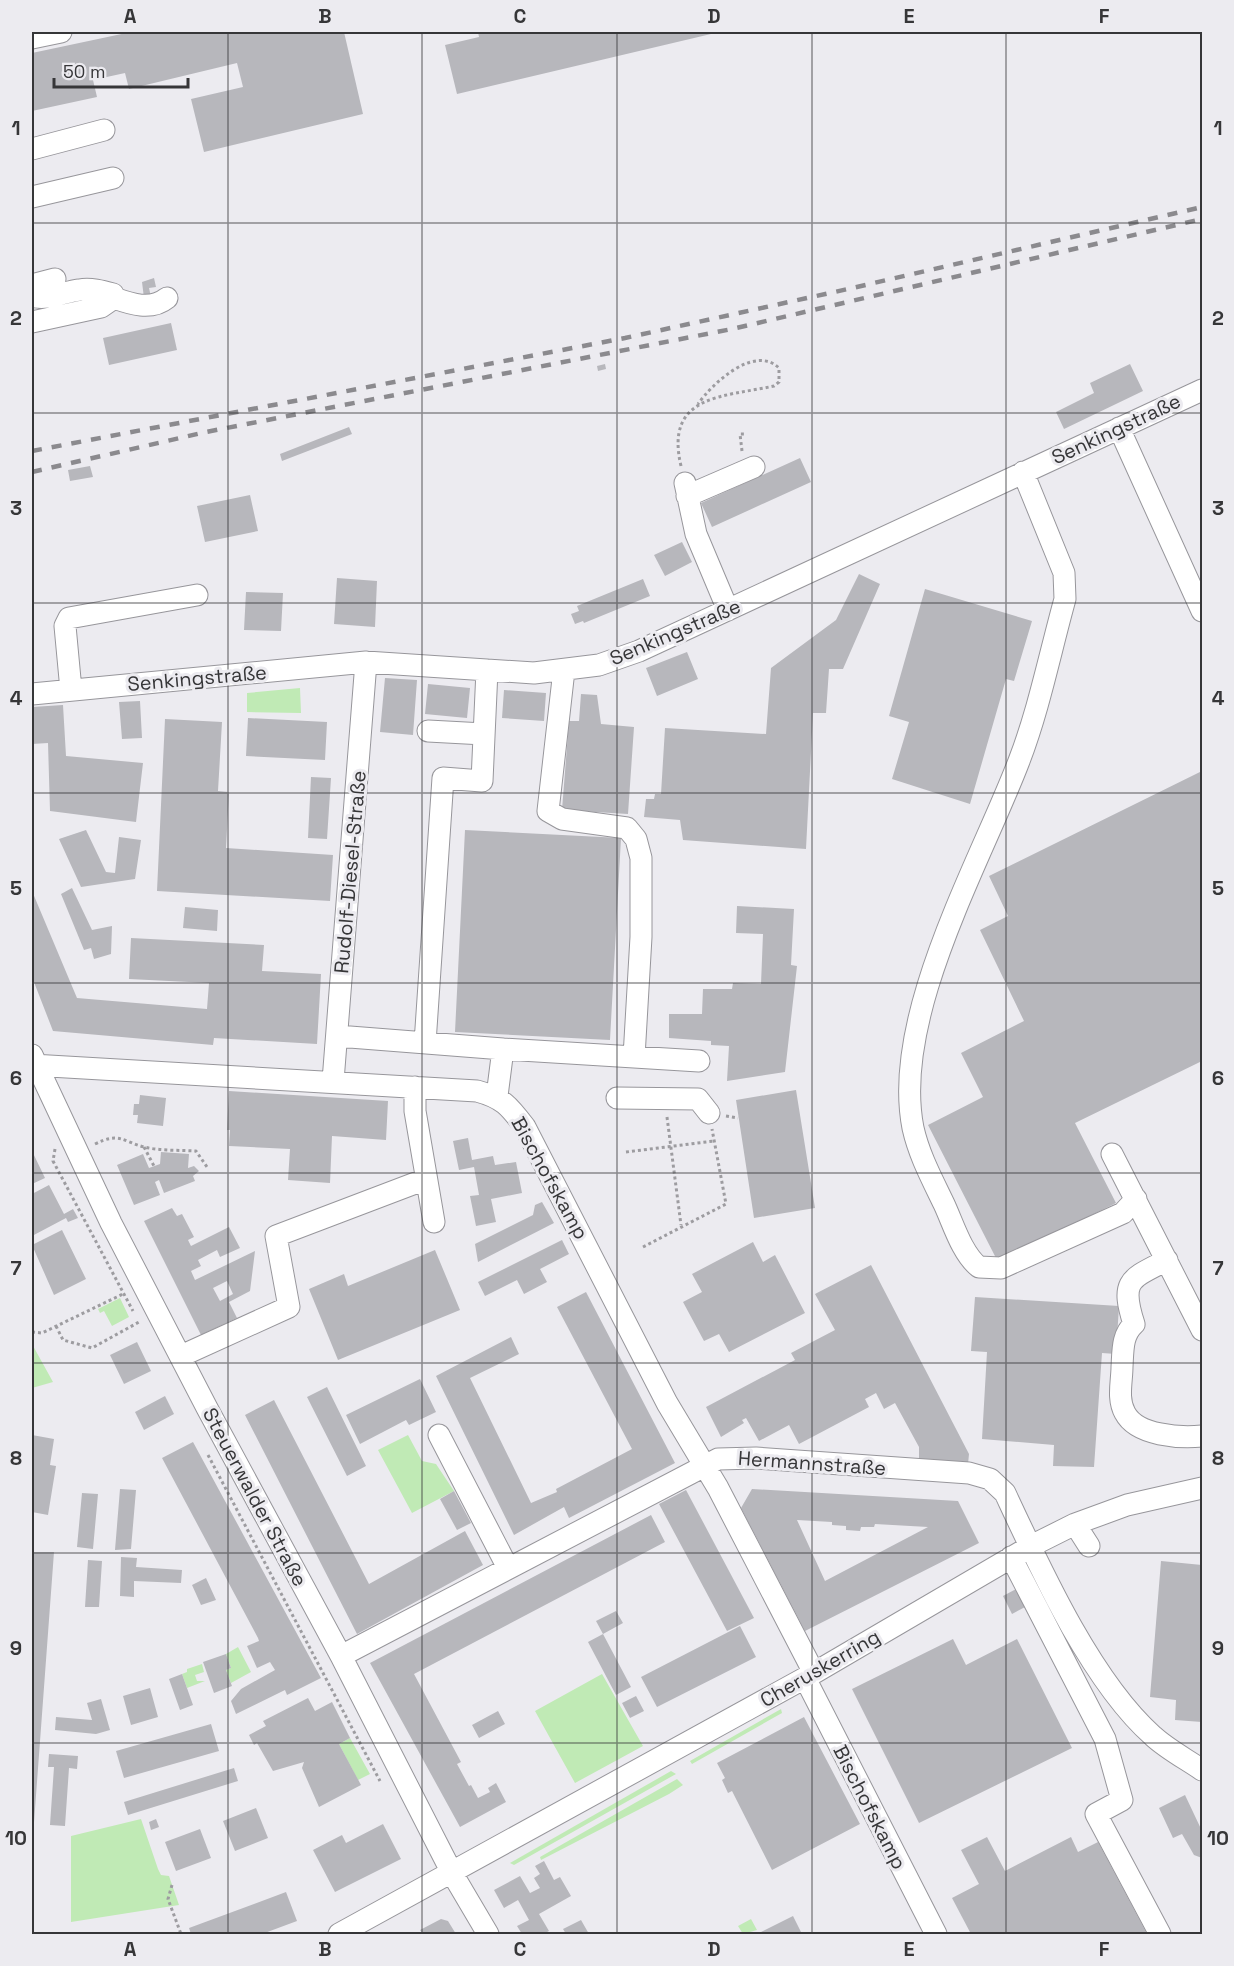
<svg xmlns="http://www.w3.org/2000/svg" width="1234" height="1966" font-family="'Space Grotesk',sans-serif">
  <rect width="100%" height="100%" fill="#ecebf0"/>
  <path fill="#c0eab5" d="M300,688L301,713L247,712V693Z
    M120,1298L129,1317L112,1326L104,1311L100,1313L98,1309Z
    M32,1344L53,1382L32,1388Z
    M408,1435L422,1461L436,1464L454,1491L412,1513L378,1450Z
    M238,1647L251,1672L231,1683L226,1670L231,1668L226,1654Z
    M202,1664L204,1672L195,1675L197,1681H205L187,1688L182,1674L187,1672V1669Z
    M602,1674L643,1746L575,1783L535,1711Z
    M781,1709L782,1713L692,1764L690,1761Z
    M350,1738L370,1774L358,1780L339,1744Z
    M671,1771L676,1774L514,1865L510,1863Z
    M677,1779L683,1785L669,1794L541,1860L540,1857Z
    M141,1819L158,1869L161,1875L169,1876L179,1905L71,1922V1836Z
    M751,1919L757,1930L743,1934L738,1926Z"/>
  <path fill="#b7b7bc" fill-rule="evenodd" d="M131,32H344L363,114L204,152L191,99L243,87L237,63L129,89L125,73L93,80L97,97L32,111V53Z
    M478,32H710L711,34L457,94L445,45L479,37Z
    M154,278L156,287L149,288L151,297L144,298L142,282Z
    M171,323L177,350L109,365L103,338Z
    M605,364L606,369L598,371L597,366Z
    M1130,364L1143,391L1064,429L1056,412L1094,393L1090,383Z
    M349,427L352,434L282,461L280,454Z
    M800,458L811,482L712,527L701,503Z
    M90,466L93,477L70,481L68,470Z
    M250,495L258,531L205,542L197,506Z
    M682,542L692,562L665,576L654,555Z
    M859,574L880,584L843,669H829L826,713H813L806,849L683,840L680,820L644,817L646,799H654L655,794H661L665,728L766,734L771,668L836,620Z
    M337,578L377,581L375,627L334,624Z
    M643,579L650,596L584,623L583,621L575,624L571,614L579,611L577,606Z
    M925,589L1032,621L1014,681L1006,679L970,804L892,779L909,722L889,716Z
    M246,592L283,593L281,631L244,630Z
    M687,652L698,679L657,696L646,668Z
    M385,678L417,680L413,735L380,732Z
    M428,684L470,688L467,718L425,714Z
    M504,690L546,693L544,721L502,718Z
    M581,694L597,695L601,724L634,727L628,814L562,810L569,721H579Z
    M140,701L142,738L122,739L119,702Z
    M63,705L66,756L143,763L136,822L50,811L48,743L32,744V707Z
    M248,718L327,722L325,760L246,756Z
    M165,719L222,722L218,791L229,792L226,848L333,855L330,901L157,891Z
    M1202,771V1061L1075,1123L1116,1203L998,1262L928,1125L983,1097L961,1053L1024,1021L980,930L1008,916L989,876Z
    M311,777L331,778L327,839L308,838Z
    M86,830L106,872L115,873L119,837L141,840L135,879L81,887L59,839Z
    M465,830L621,838L610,1040L455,1032Z
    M72,888L92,930L112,926L111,954L94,959L91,948L84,950L61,894Z
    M32,891L77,998L207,1009L209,983L129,979L131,938L264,945L262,971L321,974L317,1044L214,1038L213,1045L53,1031L32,977Z
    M737,906L794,909L791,965L797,966L785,1072L727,1081L729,1046L711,1045V1041L669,1038V1014H702L703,989H732L733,983L761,984L763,934L736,933Z
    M185,907L218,910L217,931L183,928Z
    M796,1090L815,1208L754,1218L736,1100Z
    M229,1091L388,1101L386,1140L332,1136L330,1183L288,1180L290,1149L229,1146L230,1130H227Z
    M140,1095L166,1098L163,1126L137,1123L138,1115H133L134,1104H139Z
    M468,1138L472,1160L493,1156L495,1165L516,1162L522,1193L491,1199L496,1222L476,1226L470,1196L479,1195L474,1167L459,1170L453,1141Z
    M32,1151L45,1178L32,1184Z
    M161,1152L189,1154L188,1168L194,1166L199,1171L193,1176L195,1181L164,1193L159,1180L155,1182L160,1195L134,1205L117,1165L143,1154L149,1168L160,1164Z
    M49,1185L64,1214L73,1209L78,1218L68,1222L66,1218L32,1236V1194Z
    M542,1202L554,1223L478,1262L475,1244L533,1215L535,1205Z
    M172,1208L177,1216L182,1214L194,1237L188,1240L191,1246L229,1227L240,1248L220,1257L217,1250L198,1260L201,1266L191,1271L195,1280L255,1251L250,1291L229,1302L237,1318L201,1335L144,1221ZM227,1281L233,1294L220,1301L213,1288Z
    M62,1230L86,1279L54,1295L32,1245Z
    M562,1240L569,1254L540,1269L547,1282L524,1294L517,1280L485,1296L478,1282Z
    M753,1242L763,1262L775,1255L805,1313L729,1352L719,1334L704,1341L683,1302L702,1292L692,1274Z
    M435,1250L460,1310L338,1360L309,1289L344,1274L348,1286Z
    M871,1265L969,1454L968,1464L919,1461V1447L895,1403L884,1409L876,1393L865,1399L869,1407L799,1444L789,1425L759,1441L746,1418L742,1420L744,1423L721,1437L706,1407L795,1360L791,1353L835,1330L815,1294Z
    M586,1292L675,1463L569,1518L564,1507L514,1535L436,1376L511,1337L519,1354L470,1378L531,1503L557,1492L556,1489L632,1449L557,1307Z
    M975,1297L1119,1306L1116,1354L1102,1353L1094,1467L1053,1466L1054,1445L982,1439L987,1352L971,1351Z
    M137,1342L151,1371L124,1384L110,1355Z
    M420,1379L436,1412L409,1425L406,1420L360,1444L346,1415Z
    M327,1387L366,1466L347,1476L307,1397Z
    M165,1396L174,1414L144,1430L135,1412Z
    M274,1400L369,1584L465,1531L483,1565L357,1634L245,1415Z
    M32,1435L54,1439L50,1465L56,1466L48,1515L32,1512Z
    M193,1442L321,1678L287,1695L285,1690L236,1714L231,1701L241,1689L275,1670L270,1662L257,1668L247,1646L259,1641L258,1638L162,1458Z
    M120,1489L136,1490L131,1549L115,1550Z
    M752,1489L958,1501L979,1543L805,1631L741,1508ZM797,1520L832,1522V1525L846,1526V1530L860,1531L861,1527H874L875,1524L928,1527L825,1581Z
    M686,1490L754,1618L727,1631L659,1504Z
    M454,1491L471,1523L457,1530L440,1499Z
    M82,1493L98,1494L93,1549L77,1547Z
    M651,1515L665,1542L414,1674L461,1762L457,1764L469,1786L471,1785L478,1798L490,1792L488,1788L496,1783L506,1802L460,1827L370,1663Z
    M32,1552H54L33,1836H32Z
    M121,1557L137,1558L136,1567L182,1570L181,1583L134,1581V1597L120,1596Z
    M88,1560L102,1561L99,1607H85Z
    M1161,1561L1202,1565V1722L1175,1720L1176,1700L1150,1697Z
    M206,1578L216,1600L201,1605L192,1585Z
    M1018,1588L1027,1606L1012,1614L1003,1596Z
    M616,1611L623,1623L603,1634L596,1621Z
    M740,1626L756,1657L657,1707L641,1677Z
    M603,1634L631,1687L616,1695L588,1642Z
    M953,1639L966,1665L1017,1639L1072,1748L919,1823L852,1689Z
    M226,1654L231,1668L226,1670L232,1686L214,1693L203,1662Z
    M182,1674L193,1705L180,1710L169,1679Z
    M150,1688L158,1717L131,1725L123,1696Z
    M636,1696L644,1711L630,1718L622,1703Z
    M308,1698L315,1711L332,1702L350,1738L339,1744L361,1785L319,1807L302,1768L304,1762L273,1771L257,1743L254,1745L249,1735L266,1726L263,1721Z
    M101,1699L110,1730L96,1734L55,1730L56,1717L92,1720L87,1703Z
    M498,1711L505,1724L479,1738L472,1725Z
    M804,1717L860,1824L772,1870L732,1791L728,1793L722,1780L725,1778L717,1763Z
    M211,1724L219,1751L124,1778L116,1751Z
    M49,1754L78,1756L77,1769L69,1768L65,1826L50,1825L54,1767H48Z
    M234,1768L238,1781L128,1815L124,1802Z
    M1185,1795L1202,1831V1858L1194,1855L1182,1834L1173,1838L1159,1808Z
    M256,1808L268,1838L235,1851L223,1821Z
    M156,1819L159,1827L151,1830L149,1822Z
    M383,1824L401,1859L335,1892L313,1850L342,1835L346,1843Z
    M200,1829L211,1858L176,1871L165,1842Z
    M987,1837L1005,1871L1071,1837L1078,1852L1098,1842L1147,1934H971L952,1898L979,1884L961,1850Z
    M544,1861L554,1880L560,1877L571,1896L539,1914L549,1931L543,1934H522L517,1926L529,1920L518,1900L504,1908L494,1890L520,1876L530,1893L540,1888L534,1878L540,1874L535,1866Z
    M286,1892L297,1921L262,1934H191L189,1928Z
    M793,1916L802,1934H757Z
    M441,1919L448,1921L456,1934H423L420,1930Z
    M581,1920L589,1934H566L563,1929Z"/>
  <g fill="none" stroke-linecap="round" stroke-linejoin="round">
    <defs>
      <path id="minor" d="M32,38L61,32
        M32,149L104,130
        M32,197L113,178
        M32,285L55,279
        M32,296C46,301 64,292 79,290C91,288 102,291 113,294L114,298L101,307L32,322
        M114,298C131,304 151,311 167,298
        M1119,428L1202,611
        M1023,472L1064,573L1065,599C1050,653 1039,709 1019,761C980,863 891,1017 913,1128C919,1155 932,1179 944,1204C953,1223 962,1254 979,1267L1001,1268L1123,1213L1136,1199
        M685,483L696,534L728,610
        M687,496L754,467
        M564,670L548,811L562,819L627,828L636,839L641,858V937L634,1057
        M71,690L65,626L69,618L197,595
        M32,694L366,662L534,673L599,665L639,651L1202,390
        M428,731L484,734
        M337,1036L503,1049L497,1096
        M425,1043L443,778L482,781L487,670
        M503,1049L699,1061
        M32,1055L111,1223L207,1408L341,1656L452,1873L488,1934
        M32,1065L477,1091C503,1098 509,1106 525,1127L667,1403L718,1488L814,1673
        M333,1081L366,662
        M415,1087V1111L434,1222
        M617,1098L698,1099L709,1113
        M1112,1154L1202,1330
        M1167,1260C1130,1279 1120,1280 1134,1324C1122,1335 1123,1350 1122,1367C1122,1381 1117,1399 1125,1413C1137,1436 1180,1438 1202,1436
        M181,1356L289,1307L276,1236L426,1179
        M439,1435L508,1568
        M1075,1524L1089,1546
        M1011,1557L1105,1739L1122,1800L1096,1814L1160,1934
        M341,1656L718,1459L756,1458L969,1473L990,1479L1005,1493C1040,1568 1091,1681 1153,1736C1167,1749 1186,1759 1202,1770
        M805,1678L936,1934
        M339,1934L814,1673L1031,1546L1075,1524L1127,1505L1202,1488"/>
    </defs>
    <use href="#minor" stroke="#97969b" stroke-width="23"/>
    <path stroke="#9d9ca0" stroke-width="3" stroke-dasharray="3 3" stroke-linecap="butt" d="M742,451L740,434H745
      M681,466C664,394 724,397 774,386L779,382V368C754,344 712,384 698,404
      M726,1116L738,1118
      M667,1117L681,1225
      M95,1144C119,1132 122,1141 144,1147C160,1151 180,1150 196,1151L207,1167
      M144,1147L154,1166
      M55,1149L53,1161L133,1311
      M626,1152L714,1141
      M643,1247L726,1204L712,1129
      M56,1326L63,1340L92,1348L139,1322
      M32,1332L42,1333L123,1294
      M208,1455L380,1781
      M172,1885L168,1899L181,1934"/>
    <use href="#minor" stroke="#fff" stroke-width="21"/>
    <path stroke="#8b8a8e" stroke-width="4.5" stroke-dasharray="10 10" stroke-linecap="butt" d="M32,451L625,338L848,289L1202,207
      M32,472L206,432L732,329L1202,219"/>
  </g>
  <path fill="none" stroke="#363638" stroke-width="1.5" stroke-opacity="0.55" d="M228,32V1934M422,32V1934M617,32V1934M812,32V1934M1006,32V1934M32,223H1202M32,413H1202M32,603H1202M32,793H1202M32,983H1202M32,1173H1202M32,1363H1202M32,1553H1202M32,1743H1202"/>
  <g text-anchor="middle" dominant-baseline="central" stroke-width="6" stroke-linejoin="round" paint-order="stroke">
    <g font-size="20" fill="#363638" stroke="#ecebf0">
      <text transform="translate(1116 429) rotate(-25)">Senkingstraße</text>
      <text transform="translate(675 632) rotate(-23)">Senkingstraße</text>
      <text transform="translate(197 678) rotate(-5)">Senkingstraße</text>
      <text transform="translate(350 872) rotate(-85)">Rudolf-Diesel-Straße</text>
      <text transform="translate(550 1178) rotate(61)">Bischofskamp</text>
      <text transform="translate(812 1463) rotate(4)">Hermannstraße</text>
      <text transform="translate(255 1497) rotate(62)">Steuerwalder Straße</text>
      <text transform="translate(820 1668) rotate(-30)">Cheruskerring</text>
      <text transform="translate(870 1807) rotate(63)">Bischofskamp</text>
    </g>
  </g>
  <rect width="1234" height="1966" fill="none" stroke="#ecebf0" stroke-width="66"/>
  <path d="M54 78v9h134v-9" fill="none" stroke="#363638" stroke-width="3"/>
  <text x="63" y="78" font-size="18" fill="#363638" stroke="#ecebf0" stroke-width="4.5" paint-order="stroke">50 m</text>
  <rect x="33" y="33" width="1168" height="1900" fill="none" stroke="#363638" stroke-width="2"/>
  <g font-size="20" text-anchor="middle" font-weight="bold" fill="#363638">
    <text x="130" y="23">A</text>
    <text x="325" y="23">B</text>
    <text x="520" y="23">C</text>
    <text x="714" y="23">D</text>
    <text x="909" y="23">E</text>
    <text x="1104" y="23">F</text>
    <text x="16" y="135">1</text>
    <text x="1218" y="135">1</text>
    <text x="16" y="325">2</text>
    <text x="1218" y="325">2</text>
    <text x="16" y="515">3</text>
    <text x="1218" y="515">3</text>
    <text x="16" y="705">4</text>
    <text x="1218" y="705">4</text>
    <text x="16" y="895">5</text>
    <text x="1218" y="895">5</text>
    <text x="16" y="1085">6</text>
    <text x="1218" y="1085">6</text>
    <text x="16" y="1275">7</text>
    <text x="1218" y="1275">7</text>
    <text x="16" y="1465">8</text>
    <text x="1218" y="1465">8</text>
    <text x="16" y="1655">9</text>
    <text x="1218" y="1655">9</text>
    <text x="16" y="1845">10</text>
    <text x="1218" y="1845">10</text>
    <text x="130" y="1956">A</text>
    <text x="325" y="1956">B</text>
    <text x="520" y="1956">C</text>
    <text x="714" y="1956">D</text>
    <text x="909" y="1956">E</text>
    <text x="1104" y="1956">F</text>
  </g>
</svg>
